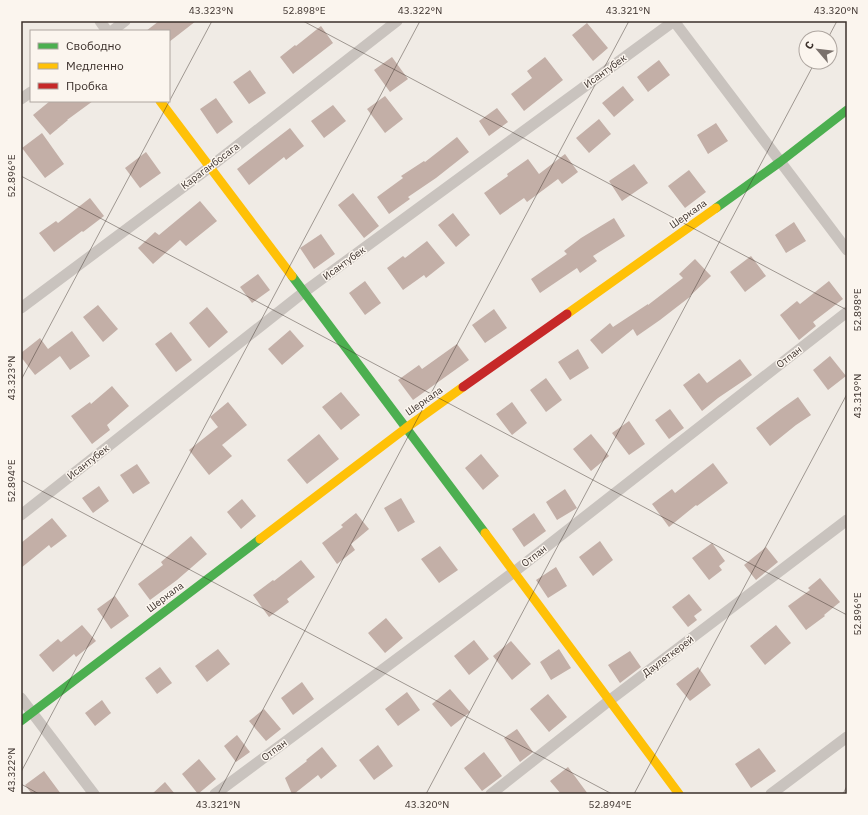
<svg xmlns="http://www.w3.org/2000/svg" width="868" height="815" font-family="'IBM Plex Sans',sans-serif">
  <rect width="100%" height="100%" fill="#f0ebe5"/>
  <path fill="#c3afa7" d="M159,21H196L169,42V31H146Z
    M587,23L608,48L593,61L572,35Z
    M321,26L333,43L293,74L280,57L295,45L296,46Z
    M392,57L408,79L390,92L374,70Z
    M545,57L563,80L524,111L511,94L532,78L527,71Z
    M659,60L670,75L648,92L637,77Z
    M250,70L266,93L249,104L233,82Z
    M623,86L634,100L614,117L602,103Z
    M385,96L403,119L385,133L367,109Z
    M216,98L233,122L217,134L200,109Z
    M50,101H93L67,120H68L50,135L33,115Z
    M333,105L346,121L324,138L311,121Z
    M497,108L508,122L489,136L479,121Z
    M599,119L611,134L589,153L576,138Z
    M716,123L728,141L708,154L697,135Z
    M290,128L304,146L286,160L284,157L249,185L237,169Z
    M42,133L64,164L45,178L22,148Z
    M457,137L469,152L436,178L408,197L410,199L389,214L377,197L403,178L401,176L424,161L425,162Z
    M146,152L161,173L140,188L125,168Z
    M565,154L578,172L562,184L558,179L527,202L524,198L500,215L484,193L508,176L507,174L528,159L539,174Z
    M634,164L648,183L622,201L609,181Z
    M689,170L706,192L685,208L668,186Z
    M353,193L379,226L364,238L338,205Z
    M90,198L104,216L83,232L82,231L54,252L39,233L56,221L58,223Z
    M200,201L217,221L186,246L180,240L153,264L138,248L155,232L159,235Z
    M453,213L470,235L456,247L438,225Z
    M614,218L625,236L593,256L597,261L580,273L577,268L540,293L531,279L567,254L564,251L581,238Z
    M794,222L806,241L786,253L775,235Z
    M321,234L335,254L314,269L300,248Z
    M427,241L445,263L426,278L424,275L403,290L387,268L403,256L405,258Z
    M751,256L766,276L745,292L730,272Z
    M695,259L711,276L690,296H691L660,320L637,336L633,329L602,354L590,340L610,323L613,327L648,304V305L683,278L679,274Z
    M258,274L270,290L252,303L240,287Z
    M365,281L381,303L365,315L349,293Z
    M829,281L843,299L813,322L816,326L799,340L780,315L797,301L800,304Z
    M98,305L118,329L103,342L83,317Z
    M207,307L228,332L209,348L189,323Z
    M494,309L507,328L485,343L472,325Z
    M290,330L304,346L282,365L268,349Z
    M72,331L90,356L70,370L60,356L35,375L21,357V353L40,338L48,349Z
    M171,332L192,360L176,372L155,344Z
    M457,344L469,360L413,400L398,380L419,365L422,369Z
    M578,349L589,368L570,380L558,362Z
    M830,356L846,376L828,390L813,370Z
    M740,359L752,375L718,398L702,411L683,385L699,373L707,383Z
    M546,378L562,400L546,412L530,390Z
    M112,386L129,406L107,425L110,430L92,444L71,416L90,402L91,404Z
    M341,392L360,415L341,430L322,407Z
    M798,397L811,415L796,425L770,446L756,428L781,409Z
    M228,402L247,425L222,445L232,456L209,475L189,450L218,427L210,417Z
    M512,402L527,423L512,435L496,414Z
    M670,409L684,428L669,439L655,420Z
    M629,421L645,444L629,455L612,433Z
    M319,434L339,459L307,484L287,460Z
    M591,434L609,456L591,471L573,449Z
    M481,454L499,476L483,490L465,468Z
    M713,463L728,483L697,506L696,505L669,527L652,504L672,489L675,493Z
    M137,464L150,483L133,494L120,475Z
    M99,486L109,501L93,513L82,498Z
    M565,489L577,508L557,520L546,502Z
    M401,498L415,522L398,532L384,508Z
    M242,499L256,516L241,529L227,512Z
    M356,513L369,529L351,544L355,550L337,564L322,543L343,527L341,525Z
    M534,513L546,531L524,547L512,529Z
    M52,518L67,536L51,548L49,545L21,568V543Z
    M191,536L207,554L177,580L150,600L138,584L163,565L161,562Z
    M600,541L613,560L593,576L579,557Z
    M712,543L725,561L719,566L722,570L709,580L692,558Z
    M440,546L458,570L439,583L421,559Z
    M766,547L778,562L756,580L744,565Z
    M301,560L315,577L287,599L289,602L269,617L253,595L273,580L274,581Z
    M556,567L567,586L548,598L536,580Z
    M820,578L840,602L824,615L825,616L806,630L788,606L810,590L808,588Z
    M689,594L702,610L694,616L697,620L688,627L672,607Z
    M115,596L129,616L111,629L97,609Z
    M386,618L403,638L385,653L368,633Z
    M82,625L96,641L76,657L74,654L53,672L39,655L58,639L61,642Z
    M776,625L791,643L765,665L750,646Z
    M474,640L489,659L469,675L454,656Z
    M511,641L531,664L512,680L493,656Z
    M218,649L230,664L207,682L195,666Z
    M559,649L571,668L551,680L540,662Z
    M630,651L641,667L620,683L608,665Z
    M160,667L172,683L157,694L145,678Z
    M698,667L711,685L690,701L676,684Z
    M302,682L314,699L293,715L281,698Z
    M450,689L470,712L451,727L432,704Z
    M407,692L420,710L398,726L385,709Z
    M548,694L567,717L549,732L530,709Z
    M102,700L111,713L95,726L85,713Z
    M264,709L281,729L266,741L249,721Z
    M517,729L533,752L520,762L504,738Z
    M237,735L250,752L236,762L224,746Z
    M378,745L393,766L374,780L359,760Z
    M322,747L337,766L321,779L318,775L294,794H292L285,778L307,761L306,760Z
    M759,748L776,771L751,788L735,764Z
    M484,752L502,776L482,791L464,768Z
    M199,759L216,779L198,794L182,774Z
    M568,767L588,794H561L550,781Z
    M44,771L61,794H32L25,785Z
    M165,782L175,794H152Z"/>
  <g fill="none" stroke-linecap="round" stroke-linejoin="round">
    <path stroke="#c9c3be" stroke-width="11" d="M100,21L107,31
      M674,21L847,250
      M112,31L125,21
      M21,99L31,92
      M21,308L210,167L397,21
      M21,515L304,292L674,21
      M21,698L94,794
      M215,794L514,572L847,312
      M491,794L610,700L847,520
      M771,794L847,737"/>
    <path stroke="#4caf50" stroke-width="9" d="M716,208L780,162L847,110
      M292,276L485,533
      M21,721L260,539"/>
    <path stroke="#ffc107" stroke-width="9" d="M160,101L292,276
      M567,314L716,208
      M485,533L679,794
      M260,539L406,428L463,387"/>
    <path stroke="#c62828" stroke-width="9" d="M463,387L567,314"/>
  </g>
  <path fill="none" stroke="#3b302b" stroke-width="1" stroke-opacity="0.45" d="M303,21L847,310M828,38L837,21M21,176L847,615M21,380L212,21M21,480L612,794M21,772L420,21M21,784L39,794M218,794L629,21M426,794L815,62M634,794L847,394M843,794L847,786"/>
  <g text-anchor="middle" dominant-baseline="central" stroke-width="3" stroke-linejoin="round" paint-order="stroke">
    <g font-size="10" fill="#3b302b" stroke="#fbf5ee">
      <text transform="translate(605 71) rotate(-36)">Исантубек</text>
      <text transform="translate(210 166) rotate(-37)">Караганбосага</text>
      <text transform="translate(688 214) rotate(-35)">Шеркала</text>
      <text transform="translate(344 263) rotate(-36)">Исантубек</text>
      <text transform="translate(789 357) rotate(-38)">Отпан</text>
      <text transform="translate(424 401) rotate(-35)">Шеркала</text>
      <text transform="translate(88 462) rotate(-38)">Исантубек</text>
      <text transform="translate(534 556) rotate(-38)">Отпан</text>
      <text transform="translate(165 597) rotate(-37)">Шеркала</text>
      <text transform="translate(668 656) rotate(-37)">Даулеткерей</text>
      <text transform="translate(274 750) rotate(-37)">Отпан</text>
    </g>
  </g>
  <rect width="868" height="815" fill="none" stroke="#fbf5ee" stroke-width="44"/>
  <rect x="30" y="30" width="140" height="72" fill="#fbf5ee" stroke="#aea6a0"/>
  <rect x="38" y="43" width="20" height="6" fill="#4caf50" stroke="#aea6a0"/>
  <text x="66" y="50" font-size="12" fill="#3b302b">Свободно</text>
  <rect x="38" y="63" width="20" height="6" fill="#ffc107" stroke="#aea6a0"/>
  <text x="66" y="70" font-size="12" fill="#3b302b">Медленно</text>
  <rect x="38" y="83" width="20" height="6" fill="#c62828" stroke="#aea6a0"/>
  <text x="66" y="90" font-size="12" fill="#3b302b">Пробка</text>
  <g transform="translate(818 50) rotate(298)"><circle r="19" fill="#fbf5ee" stroke="#aea6a0"/>
  <path d="M0-3L7 15L0 10L-7 15Z" fill="#7a716c"/>
  <text y="-6" font-size="11" font-weight="bold" text-anchor="middle" fill="#3b302b">С</text>
  </g>
  <rect x="22" y="22" width="824" height="771" fill="none" stroke="#3b302b" stroke-width="1.5"/>
  <g font-size="10" text-anchor="middle" fill="#3b302b">
    <text x="211" y="14">43.323°N</text>
    <text x="304" y="14">52.898°E</text>
    <text x="420" y="14">43.322°N</text>
    <text x="628" y="14">43.321°N</text>
    <text x="836" y="14">43.320°N</text>
    <text transform="translate(11 176) rotate(-90)" y="4">52.896°E</text>
    <text transform="translate(857 310) rotate(-90)" y="4">52.898°E</text>
    <text transform="translate(11 378) rotate(-90)" y="4">43.323°N</text>
    <text transform="translate(857 396) rotate(-90)" y="4">43.319°N</text>
    <text transform="translate(11 481) rotate(-90)" y="4">52.894°E</text>
    <text transform="translate(857 614) rotate(-90)" y="4">52.896°E</text>
    <text transform="translate(11 770) rotate(-90)" y="4">43.322°N</text>
    <text x="218" y="808">43.321°N</text>
    <text x="427" y="808">43.320°N</text>
    <text x="610" y="808">52.894°E</text>
  </g>
</svg>
